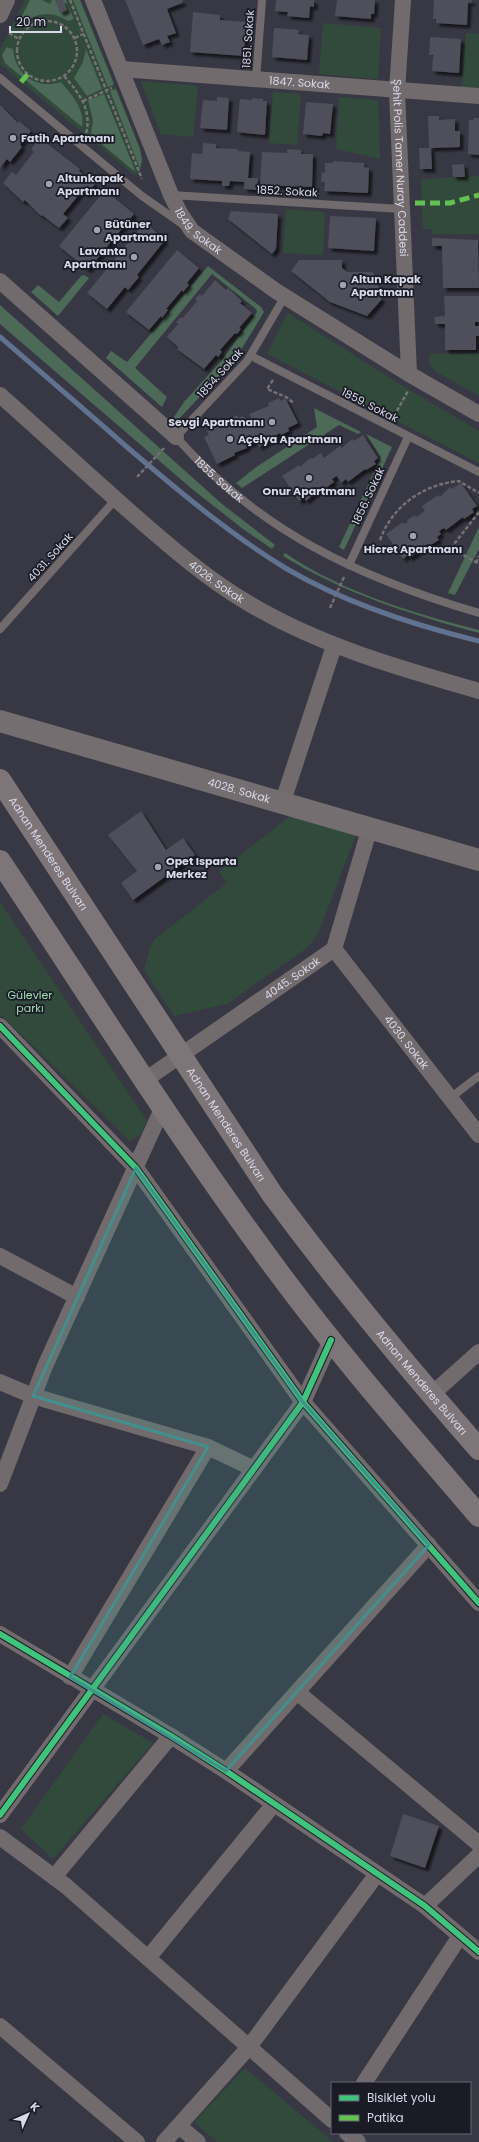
<svg xmlns="http://www.w3.org/2000/svg" width="479" height="2142" font-family="Poppins,sans-serif">
  <defs>
    <filter id="shadow"><feDropShadow dx="3.5" dy="3.5" stdDeviation="1" flood-color="#0009"/></filter>
  </defs>
  <rect width="100%" height="100%" fill="#383844"/>
  <path fill="#324a3b" d="M25,0H80L140,149L142,160L140,174L134,175L1,65L0,50Z
    M323,23L381,28L378,79L319,74Z
    M466,33L479,34V88L462,87Z
    M141,81L198,86L193,137L161,134Z
    M273,92L301,94L297,145L269,143Z
    M339,97L378,100L380,159L336,149Z
    M479,176V234H432V229H423L421,179Z
    M286,209L325,212L323,255L283,253Z
    M288,313L409,390L479,431V463L267,354Z
    M479,353V396L435,371L430,364V354Z
    M290,816L356,835L318,934L307,948L227,1004L174,1016L144,970L150,947L156,938L227,883L219,872Z
    M0,902L147,1121L140,1135L130,1141L0,1014Z
    M103,1714L153,1743L53,1859L21,1829Z
    M245,2068L333,2142H217L194,2122Z"/>
  <path fill="#4c6a57" d="M30,0H42L50,4L52,0H66L74,19L68,21C53,11 39,12 24,22L20,20Z
    M73,0H80L114,84L108,87Z
    M7,47L13,49C15,74 36,90 61,82C72,95 85,109 82,127L5,63L2,55Z
    M86,49L102,89L87,96L74,78L83,62Z
    M116,89L140,149L142,160L140,169L110,91Z
    M104,94L135,170L134,171L91,135L93,120L88,100Z
    M208,266L261,307L264,312L236,358L177,421L174,417L184,402L222,360L257,312L256,309L212,274L135,368L167,397L162,407L106,358L111,351L127,362Z
    M84,275L89,278L58,316L31,292L38,285L59,302L81,276Z
    M0,305L222,504L275,545L272,549L243,529L192,489L0,324Z
    M314,408L361,432L358,434L339,425L242,488L236,483L255,468L317,427Z
    M366,434L392,447L344,550L339,547L381,457Z
    M479,527V549L455,595L448,593Z
    M285,553C342,592 413,613 479,630V633C412,615 343,593 283,556Z"/>
  <g fill="none" stroke-linecap="round" stroke-linejoin="round">
    <path stroke="#617291" stroke-width="5" d="M0,337C43,374 86,411 128,448C179,491 229,534 287,569C345,603 413,625 479,641"/>
  </g>
  <path fill="#4f4f5b" filter="url(#shadow)" d="M55,0H63L67,10L60,13Z
    M125,0H183L182,3L167,9L176,33L167,36L170,42L162,45L159,39L143,45Z
    M276,0H314V7L310,6L309,18L287,16L288,12L275,11Z
    M337,0H375L374,14H371V19L335,16Z
    M434,0H472L471,3L468,2L467,25L436,23V19H433Z
    M193,12L220,15V20L246,22L244,56L190,52Z
    M274,28L299,30L298,34L309,35L307,60L272,57Z
    M430,37L461,39L459,73L432,71L433,55H429Z
    M217,97L229,98L227,130L200,128L203,100L217,101Z
    M252,98L263,99V101H267L265,135L237,132L240,99L252,100Z
    M306,102L333,104L330,134L323,133L322,136L303,134Z
    M0,105L18,123L19,121L31,131L20,145L22,147L10,162L7,159L0,168Z
    M428,116H439V120L455,119V131H460V147L431,148L432,169H420L419,148H429Z
    M474,118H479V155L468,154L469,120H473Z
    M40,138L80,169L79,171L95,184L86,195L82,191L63,214L68,218L59,228L42,215L41,216L25,200L23,202L3,183L12,172L16,175L34,152L31,149Z
    M203,143L216,144V148L238,149V151L250,152L248,178H258L257,190L244,189V182L230,181L229,186H222V181L190,179L192,153L202,154Z
    M287,149L301,150V154H313L312,187L260,185L262,152L287,153Z
    M333,161L364,163V167L369,168L368,193L324,191L325,182H321L322,172L325,173V163H333Z
    M464,164L465,177H453L452,165Z
    M105,190L134,214L88,270L59,246Z
    M231,211L278,214L276,249L272,254L228,219Z
    M330,216L376,218L374,251L328,248Z
    M145,222L165,240L137,275L139,277L128,290L125,287L107,309L87,293Z
    M432,238L478,240L479,288H443L442,246H432Z
    M177,250L199,268L187,283L189,285L183,292L182,290L166,309L168,310L162,318L161,316L149,330L126,312Z
    M299,260H342V268L347,272H372L377,277L373,282L381,288L376,294L382,299L367,316L330,302L291,271Z
    M215,280L226,290L228,288L242,301L240,303L252,313L239,328L241,329L237,334L235,333L220,350L222,352L218,357L216,355L204,369L177,349L179,348L167,337L178,324L176,322L181,317L183,318L197,301L195,299L200,294L202,296Z
    M444,296H479V322H475V326H479V336H476V350H445V324H435L434,317L445,316Z
    M279,398L281,401L285,398L298,423L288,428L289,431L281,435L280,433L276,435L277,437L259,447L256,441L246,446L247,448L234,453L235,455L217,464L204,437L209,435L207,431L228,423L226,421L237,415L239,418L243,416L246,420L251,417L249,414L269,406L268,403Z
    M363,435L378,458L374,461L376,464L366,470L365,469L348,482L346,479L341,483L337,476L332,479L334,482L324,489L323,487L306,501L304,498L299,501L282,476L299,465L300,467L310,458L312,459L321,453L324,458L340,446L342,448L352,439L354,441Z
    M461,483L477,506L472,509L474,512L464,519L463,517L446,530L444,528L439,531L441,534L437,537L439,540L429,546L427,544L410,558L408,555L403,559L386,534L403,522L404,524L408,522L407,520L415,515L416,517L425,511L422,506L438,495L440,497L450,487L452,489Z
    M141,811L166,850L183,838L195,855L133,900L121,883L137,871L108,835Z
    M403,1814L439,1826L425,1868L390,1856Z"/>
  <g fill="none" stroke-linecap="round" stroke-linejoin="round">
    <path stroke="#747074" stroke-width="2.5" stroke-dasharray="4 2" stroke-linecap="butt" d="M70,0L142,179
      M17 51a30 30 0 1 1 60 0a30 30 0 1 1-60 0Z
      M9,33L19,39
      M75,38L83,34
      M64,76C80,94 92,110 86,134
      M83,101L112,88
      M273,380L267,389L286,397L294,403
      M394,416L408,391
      M137,477L164,448
      M479,512L451,548L479,564
      M380,540C392,506 424,484 459,481L479,493
      M476,563L479,556
      M330,608L344,577"/>
    <g stroke="#716b6d" stroke-width="8">
      <path d="M0,78L142,196L182,224"/>
      <path d="M256,80L262,0"/>
      <path d="M171,195L402,209"/>
      <path id="s1" d="M285,296L247,361L176,437C260,532 360,578 479,613"/>
      <path d="M251,356L479,472"/>
      <path d="M349,565L408,437"/>
      <path d="M0,629L116,499"/>
      <path d="M450,1098L479,1076"/>
    </g>
    <g stroke="#716b6d" stroke-width="16">
      <path id="s2" d="M93,0L171,195L180,213L192,231L276,291L409,374"/>
      <path id="s3" d="M403,0L397,91L409,374L479,414"/>
      <path d="M0,15L7,0"/>
      <path id="s4" d="M121,69L479,96"/>
      <path d="M0,281L176,437"/>
      <path id="s5" d="M0,395C43,433 85,472 128,510C166,543 204,577 248,603C320,646 399,668 479,691"/>
      <path d="M283,801L334,646"/>
      <path id="s6" d="M334,949L479,1135"/>
      <path d="M0,1026L136,1168L303,1402L479,1603"/>
      <path id="s7" d="M145,1080L334,949L370,827"/>
      <path d="M0,1256L77,1297"/>
      <path d="M0,1382L33,1396L208,1447L254,1469"/>
      <path d="M431,1395L479,1352"/>
      <path d="M0,1484L45,1366L163,1107"/>
      <path d="M0,1634L171,1736L226,1771L425,1906L479,1952"/>
      <path d="M70,1677L208,1447"/>
      <path d="M297,1692L479,1844"/>
      <path d="M226,1771L429,1545"/>
      <path d="M0,1815L303,1402L331,1340"/>
      <path d="M0,1837L66,1886L332,2120"/>
      <path d="M54,1877L171,1736"/>
      <path d="M425,1906L479,1855"/>
      <path d="M148,1958L274,1804"/>
      <path d="M0,2026L137,2142"/>
      <path d="M364,2083L460,1936"/>
      <path d="M179,2126L198,2142"/>
      <path d="M347,2133L358,2142"/>
      <path d="M164,2142L249,2047L377,1874"/>
    </g>
    <path stroke="#746e70" stroke-width="22" id="s8" d="M0,721L479,860"/>
    <g stroke="#7d7578" stroke-width="22">
      <path id="s9" d="M0,780L272,1194C337,1282 407,1367 479,1449"/>
      <path d="M0,861C92,999 180,1140 279,1273C341,1357 411,1436 479,1516"/>
    </g>
    <path stroke="#63c152" stroke-width="5" stroke-dasharray="10 5" stroke-linecap="butt" d="M21,82L28,74
      M415,203H450L479,195"/>
    <defs>
      <path id="cycleway" d="M0,1026L136,1168L303,1402L479,1603
        M0,1634L171,1736L226,1771L425,1906L479,1952
        M0,1815L303,1402L331,1340"/>
    </defs>
    <use href="#cycleway" stroke="#1b1b26" stroke-width="8"/>
    <use href="#cycleway" stroke="#40c37c" stroke-width="6"/>
  </g>
  <path fill="#428f8d" fill-opacity="0.2" stroke="#428f8d" stroke-width="3" stroke-linejoin="round" d="M136,1168L303,1402L429,1545L226,1771L70,1677L208,1447L33,1396Z"/>
  <g fill="#a1a1af" stroke="#1b1b26" stroke-width="1.5">
    <circle cx="13" cy="138" r="4"/>
    <circle cx="49" cy="184" r="4"/>
    <circle cx="97" cy="230" r="4"/>
    <circle cx="134" cy="257" r="4"/>
    <circle cx="343" cy="285" r="4"/>
    <circle cx="272" cy="422" r="4"/>
    <circle cx="230" cy="439" r="4"/>
    <circle cx="309" cy="478" r="4"/>
    <circle cx="413" cy="536" r="4"/>
    <circle cx="158" cy="867" r="4"/>
  </g>
  <g text-anchor="middle" dominant-baseline="central" stroke-width="3.5" stroke-linejoin="round" paint-order="stroke">
    <g font-size="11" fill="#d9dae9" stroke="#1b1b26">
      <text transform="translate(248 39) rotate(-86)">1851. Sokak</text>
      <text stroke="none"><textPath href="#s4" startOffset="179">1847. Sokak</textPath></text>
      <text stroke="none"><textPath href="#s3" startOffset="168">Şehit Polis Tamer Nuray Caddesi</textPath></text>
      <text transform="translate(287 191) rotate(3)">1852. Sokak</text>
      <text stroke="none"><textPath href="#s2" startOffset="256">1849. Sokak</textPath></text>
      <text transform="translate(220 373) rotate(-48)">1854. Sokak</text>
      <text transform="translate(370 405) rotate(27)">1859. Sokak</text>
      <text stroke="none"><textPath href="#s1" startOffset="240">1855. Sokak</textPath></text>
      <text transform="translate(368 496) rotate(-65)">1856. Sokak</text>
      <text transform="translate(50 557) rotate(-48)">4031. Sokak</text>
      <text stroke="none"><textPath href="#s5" startOffset="286">4026. Sokak</textPath></text>
      <text stroke="none"><textPath href="#s8" startOffset="249">4028. Sokak</textPath></text>
      <text stroke="none"><textPath href="#s9" startOffset="88">Adnan Menderes Bulvarı</textPath></text>
      <text stroke="none"><textPath href="#s7" startOffset="179">4045. Sokak</textPath></text>
      <text stroke="none"><textPath href="#s6" startOffset="118">4030. Sokak</textPath></text>
      <text stroke="none"><textPath href="#s9" startOffset="412">Adnan Menderes Bulvarı</textPath></text>
      <text stroke="none"><textPath href="#s9" startOffset="736">Adnan Menderes Bulvarı</textPath></text>
    </g>
    <g font-size="11" font-weight="bold" fill="#d9dae9" stroke="#1b1b26" text-anchor="start">
      <text x="21" y="138">Fatih Apartmanı</text>
      <text x="57" y="178">Altunkapak<tspan x="57" dy="13">Apartmanı</tspan></text>
      <text x="105" y="224">Bütüner<tspan x="105" dy="13">Apartmanı</tspan></text>
      <text x="126" y="251" text-anchor="end">Lavanta<tspan x="126" dy="13">Apartmanı</tspan></text>
      <text x="351" y="279">Altun Kapak<tspan x="351" dy="13">Apartmanı</tspan></text>
      <text x="264" y="422" text-anchor="end">Sevgi Apartmanı</text>
      <text x="238" y="439">Açelya Apartmanı</text>
      <text x="309" y="491" text-anchor="middle">Onur Apartmanı</text>
      <text x="413" y="549" text-anchor="middle">Hicret Apartmanı</text>
      <text x="166" y="861">Opet Isparta<tspan x="166" dy="13">Merkez</tspan></text>
    </g>
    <g font-size="11" fill="#a1deb4" stroke="#1b1b26">
      <text x="30" y="995">Gülevler<tspan x="30" dy="13">parkı</tspan></text>
    </g>
  </g>
  <rect x="331" y="2082" width="140" height="52" fill="#1b1b26" stroke="#676774"/>
  <rect x="339" y="2095" width="20" height="6" fill="#40c37c" stroke="#676774"/>
  <text x="367" y="2102" font-size="12" fill="#d9dae9">Bisiklet yolu</text>
  <rect x="339" y="2115" width="20" height="6" fill="#63c152" stroke="#676774"/>
  <text x="367" y="2122" font-size="12" fill="#d9dae9">Patika</text>
  <g transform="translate(28 2114) rotate(45)" stroke="#1b1b26" stroke-width="3" paint-order="stroke">
  <path d="M0-3L7 15L0 10L-7 15Z" fill="#d9dae9"/>
  <text y="-6" font-size="11" font-weight="bold" text-anchor="middle" fill="#d9dae9">K</text>
  </g>
  <path d="M10 26v6h51v-6" fill="none" stroke="#d9dae9" stroke-width="2"/>
  <text x="16" y="26" font-size="12" fill="#d9dae9" stroke="#1b1b26" stroke-width="3" paint-order="stroke">20 m</text>
</svg>
